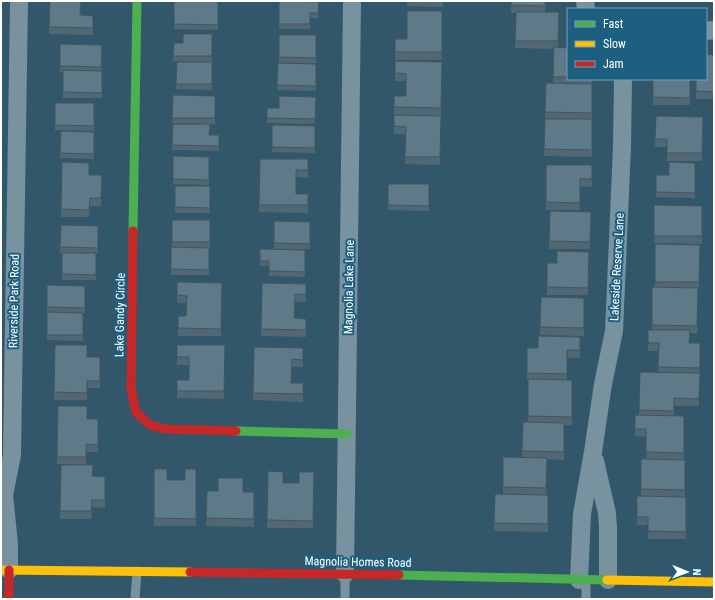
<svg xmlns="http://www.w3.org/2000/svg" width="715" height="600" font-family="'Roboto Condensed',sans-serif">
  <rect width="100%" height="100%" fill="#33576a"/>
  <g fill="none" stroke-linecap="round" stroke-linejoin="round">
    <path stroke="#7892a0" stroke-width="9" d="M586,580V599
      M135,599L137,571
      M345,599V574"/>
    <path stroke="#7892a0" stroke-width="18" d="M585,1L586,9
      M706,31L714,30
      M595,461L607,513L608,528V580
      M9,570V544L4,495L12,455L19,1
      M345,574L352,1
      M579,580L582,514L593,452L603,384L614,331L622,147L623,79"/>
    <path stroke="#4caf50" stroke-width="9" d="M133,231L137,1
      M236,431L347,434
      M399,575L607,580"/>
    <path stroke="#ffc107" stroke-width="9" d="M1,570L190,572
      M607,580L714,582"/>
    <path stroke="#c62828" stroke-width="9" d="M133,231L131,389L136,412L150,425L165,429L236,431
      M9,570V599
      M190,572L399,575"/>
  </g>
  <path fill="#516874" d="M50,1H93H81V15L93,16V35L49,34Z
    M174,1H218V30L174,29Z
    M279,1L319,2L318,18H310V29H279Z
    M407,1H443V7L407,6Z
    M511,1H546L545,12H559L558,48H568V79H592V157L544,156L546,83H553L554,49L515,48L516,13H511Z
    M442,11V60H395V39H407Z
    M212,34V62L173,61L174,43H183Z
    M279,35H316V63H279Z
    M60,44L102,45V98H63V72H60Z
    M714,55V99H696V79Z
    M395,61L442,62L440,165L405,164V134H394V96H406V81H395Z
    M177,62H212V90L176,89Z
    M278,63L316,64V91L277,90Z
    M653,79H690V105H653Z
    M173,95L215,96V124L172,123Z
    M316,97L315,124L267,123V108H279Z
    M55,103H94V131L55,130Z
    M656,116L703,117L702,161H667V147H655Z
    M173,124L209,135H219V151L172,150Z
    M272,125L315,126V153L272,152Z
    M61,131L94,132V159L60,158Z
    M173,156L209,157V185L173,184Z
    M260,159H308V178L296,177V194H308V213L259,212Z
    M62,162L89,175H102L101,206H90L89,217H61Z
    M695,163V198L656,197V175H669Z
    M546,165H592V187L580,186V210H546Z
    M388,184H429V211L388,210Z
    M175,186H210V213H175Z
    M654,205L702,206V244L654,243Z
    M550,211L591,212L590,249H549Z
    M172,220H210V248L172,247Z
    M274,221L310,222V249H274Z
    M61,225L98,226V253H60Z
    M655,244L700,245L699,290H698L697,334L690,333L689,343H700L699,406H674V416H684V460H685V497H686V539H648V525H637V496H641V459H646V437L635,436V415H639L640,372L658,373L659,351H648V330H652V287H655Z
    M171,247L209,248V275H171Z
    M260,249L305,250V277L269,276V266H260Z
    M589,252L588,295H547V263H557Z
    M62,253H96V280H62Z
    M177,282L222,283L221,336H178V316H186L187,303H177Z
    M262,283L306,284V302H295L294,318L306,319V337L261,336Z
    M85,286V313H83V341L47,340V307Z
    M541,297L584,298V336L540,335Z
    M580,337V358H567V380H572V425H564V460L547,459L546,495H548V532L494,531L495,494H503V457L522,458L523,422H528V381H527V348H538Z
    M55,345L87,357H100V388H87V400H54Z
    M177,345H225L224,399L177,398V380H189V365H177Z
    M254,347L303,348V367H292L291,383H303V402L253,400Z
    M58,406L87,419H98V452H86V465L57,464Z
    M61,465L93,476L105,477V508L92,507L91,519H60Z
    M154,469L167,480H185L196,469V526H154Z
    M268,471L283,483H299L314,472L313,528H267Z
    M207,491L254,492V527L206,526Z"/>
  <path fill="#5e7987" stroke="#42555e" d="M50,1H81L80,15L93,16V28L49,27Z
    M174,1H218V25L174,24Z
    M279,1L319,2L318,13H310V24H279Z
    M511,1H545V6L511,5Z
    M407,11H442V52H395V39H407Z
    M516,12H559L558,41H515Z
    M183,34H212V56H173L174,43H183Z
    M279,35H316V58L279,57Z
    M60,44L102,45L101,67L60,66Z
    M554,47L568,48V77H553Z
    M706,54L714,55V92L696,91V79H706Z
    M395,61L442,62L441,108L394,107V96H406V74L395,73Z
    M177,62H212V84H176Z
    M278,63L316,64V86L277,85Z
    M63,70L102,71V93L63,92Z
    M653,79H690V98L653,97Z
    M546,83L592,84V113L545,112Z
    M173,95L215,96V118H172Z
    M279,96L316,97L315,119L267,118V108H279Z
    M55,103H94V126L55,125Z
    M394,115L441,116L440,157H405L406,127L394,126Z
    M656,116L703,117L702,153H667V139H655Z
    M545,119H592V150L544,149Z
    M173,124H210L209,135H219V146L172,145Z
    M272,125L315,126V148L272,147Z
    M61,131L94,132V154L60,153Z
    M173,156L209,157V180L173,179Z
    M260,159H308V170H296V194H308V205H259Z
    M62,162L89,163V175H102L101,198H90L89,210L61,209Z
    M669,162L695,163V193L656,192V175H669Z
    M546,165H592V179H580V203L546,202Z
    M388,184H429V206L388,205Z
    M175,186H210V208L175,207Z
    M654,205L702,206V236H654Z
    M550,211L591,212L590,242L549,241Z
    M172,220H210V242H172Z
    M274,221L310,222V244L274,243Z
    M61,225L98,226V248L60,247Z
    M655,244L700,245L699,282H655Z
    M171,247L209,248V270L171,269Z
    M260,249L305,250V272L269,271V261H260Z
    M557,251L589,252L588,288L547,287V263H557Z
    M62,253H96V275L62,274Z
    M177,282L222,283L221,329L178,328V316H186L187,296L177,295Z
    M262,283L306,284V295L295,294L294,318L306,319V330L261,329Z
    M47,285L85,286V308L47,307Z
    M652,287L698,288L697,326L652,325Z
    M541,297L584,298V328L540,327Z
    M47,312L83,313V335H47Z
    M648,330H690L689,343H700V368L658,367L659,343H648Z
    M538,336L580,337V350H567V374L527,373V348H538Z
    M55,345H87V357H100V381H87V393L54,392Z
    M177,345H225L224,391H177V380H189V357H177Z
    M254,347L303,348V360L292,359L291,383H303V394L253,393Z
    M640,372L700,373L699,399L674,398V411L639,410Z
    M528,379L572,380V417L528,416Z
    M58,406H87V419H98V445L86,444V457H57Z
    M635,415L684,416V453L646,452V429H635Z
    M523,422L564,423V452L522,451Z
    M503,457L547,458L546,488L503,487Z
    M641,459L685,460V490L641,489Z
    M61,465H93L92,476L105,477V500H92L91,511H60Z
    M154,469H167V480H185V469H196V519L154,518Z
    M268,471L283,472V483H299V472H314L313,521L267,520Z
    M218,478H243V492H254V519L206,518L207,491H218Z
    M495,494L548,495V524L494,523Z
    M637,496L686,497V532L648,531V517H637Z"/>
  <g text-anchor="middle" dominant-baseline="central" stroke-width="4" stroke-linejoin="round" paint-order="stroke">
    <g font-size="12" fill="#fff" stroke="#1c5f80">
      <text transform="translate(617 267) rotate(-87)">Lakeside Reserve Lane</text>
      <text transform="translate(349 287) rotate(-89)">Magnolia Lake Lane</text>
      <text transform="translate(14 301) rotate(-89)">Riverside Park Road</text>
      <text transform="translate(120 315) rotate(-89)">Lake Gandy Circle</text>
      <text transform="translate(358 562) rotate(1)">Magnolia Homes Road</text>
    </g>
  </g>
  <rect width="715" height="600" fill="none" stroke="#ffffff" stroke-width="4"/>
  <rect x="567" y="8" width="140" height="72" fill="#1c5f80" stroke="#779fb3"/>
  <rect x="575" y="21" width="20" height="6" fill="#4caf50" stroke="#779fb3"/>
  <text x="603" y="28" font-size="12" fill="#ffffff">Fast</text>
  <rect x="575" y="41" width="20" height="6" fill="#ffc107" stroke="#779fb3"/>
  <text x="603" y="48" font-size="12" fill="#ffffff">Slow</text>
  <rect x="575" y="61" width="20" height="6" fill="#c62828" stroke="#779fb3"/>
  <text x="603" y="68" font-size="12" fill="#ffffff">Jam</text>
  <g transform="translate(687 572) rotate(91)" stroke="#1c5f80" stroke-width="3" paint-order="stroke">
  <path d="M0-3L7 15L0 10L-7 15Z" fill="#ffffff"/>
  <text y="-6" font-size="11" font-weight="bold" text-anchor="middle" fill="#ffffff">N</text>
  </g>
</svg>
